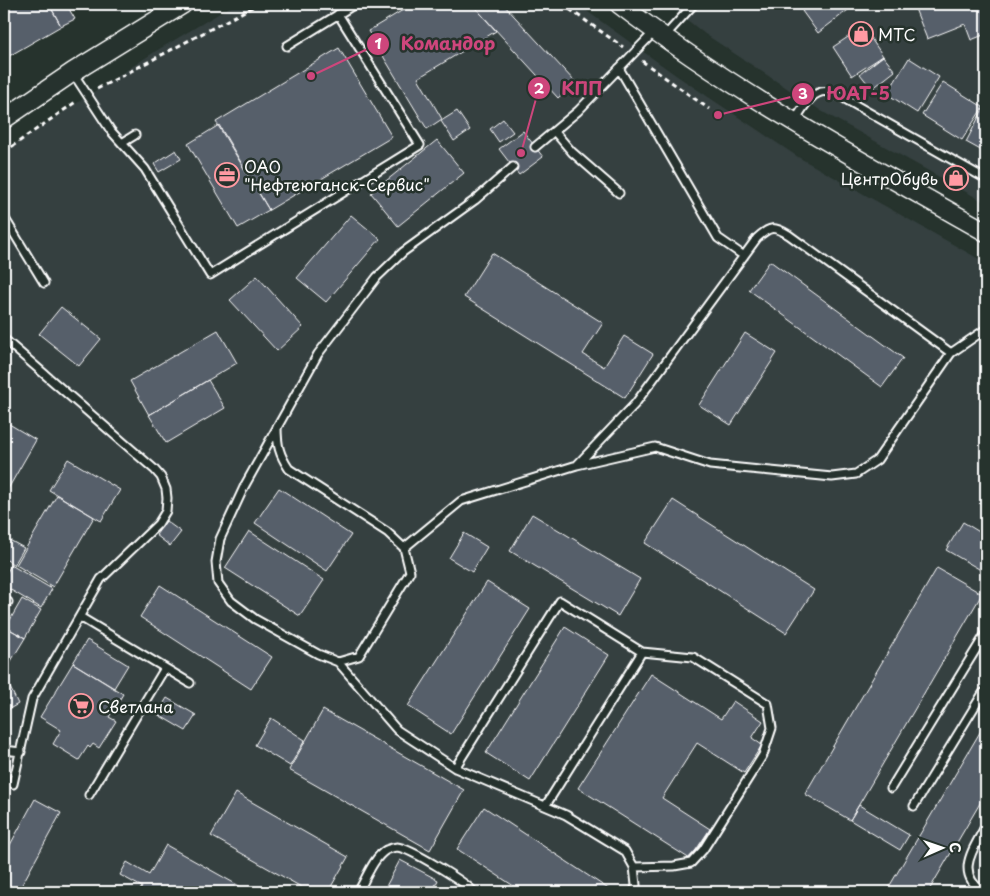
<svg xmlns="http://www.w3.org/2000/svg" width="990" height="896" font-family="'Playpen Sans',sans-serif">
  <rect width="100%" height="100%" fill="#26332d"/>
  <filter id="ink" filterUnits="userSpaceOnUse"><feTurbulence type="fractalNoise" baseFrequency=".02" numOctaves="2"/><feDisplacementMap in="SourceGraphic" scale="10" xChannelSelector="R" yChannelSelector="G"/><feConvolveMatrix kernelMatrix="1 2 1 2 8 2 1 2 1" color-interpolation-filters="sRGB"/></filter>
  <g filter="url(#ink)">
    <path fill="#354040" d="M235,4H577L677,76L798,157L986,263V892H4V151L156,51Z
      M667,4H986V203L823,112L705,34Z"/>
    <path fill="#575e6b" stroke="#fff" d="M4,4H49L61,26L4,59Z
      M49,4H66L75,19L61,26Z
      M413,4H472L496,31L418,78L442,119L427,129L368,31Z
      M472,4H503L575,82L558,98Z
      M812,4H843L848,10L818,33L802,11Z
      M920,4H986V34L971,40L965,24L927,39L914,6Z
      M863,27L883,56L852,76L833,47Z
      M339,48L392,137L269,210L216,122Z
      M883,56L895,71L872,89L860,74Z
      M909,58L939,77L917,113L887,94Z
      M943,82L983,107L962,140L922,115Z
      M983,109L986,111V153L966,142Z
      M457,111L470,130L454,141L441,121Z
      M503,119L513,132L499,142L490,129Z
      M219,125L269,210L238,228L188,144Z
      M523,131L543,157L519,175L499,149Z
      M437,140L464,173L398,226L371,193Z
      M176,150L181,159L159,172L154,164Z
      M351,215L380,239L326,302L297,278Z
      M492,253L603,323L583,354L604,367L624,336L653,354L625,398L464,297Z
      M770,261L903,358L882,387L749,290Z
      M257,276L303,327L277,351L230,300Z
      M61,307L101,339L79,366L39,334Z
      M218,330L237,363L149,415L130,381Z
      M745,333L777,353L731,425L699,405Z
      M208,380L225,408L166,443L149,415Z
      M4,421L36,440L4,496Z
      M68,459L120,490L101,521L49,490Z
      M279,488L351,535L327,571L255,523Z
      M57,495L94,517L53,587L16,565Z
      M673,500L814,590L786,633L645,543Z
      M532,514L640,579L618,616L510,551Z
      M166,521L181,532L170,546L156,535Z
      M963,522L986,536V573L946,550Z
      M249,531L324,580L300,616L225,568Z
      M464,533L487,547L472,572L449,558Z
      M4,537L24,548L14,565L4,558Z
      M11,565L52,589L41,608L4,586V577Z
      M937,568L982,594L850,820L805,794Z
      M487,582L530,609L451,734L408,706Z
      M160,585L272,657L251,689L140,617Z
      M22,599L41,610L25,638L6,627Z
      M4,626L25,638L8,666L4,664Z
      M565,627L609,655L530,781L486,753Z
      M87,640L128,665L114,688L73,663Z
      M73,663L123,694L109,717L116,721L99,748L93,744L90,748L88,746L79,760L53,744L61,730L40,717Z
      M651,674L721,719L733,701L763,721L752,738L762,745L744,773L697,743L662,798L710,829L690,859L578,788Z
      M4,675L18,704L4,712Z
      M167,698L196,715L186,731L157,714Z
      M323,710L464,790L430,850L289,770Z
      M271,718L305,740L290,766L255,745Z
      M986,722V793L928,892H886Z
      M236,793L348,857L328,892H310L211,836Z
      M35,799L61,813L18,892H4V856Z
      M859,805L909,835L900,850L850,820Z
      M484,807L613,892H523L457,849Z
      M166,845L250,892H139L142,887L120,875L127,862L149,875Z
      M400,860L438,880L432,892H383Z"/>
    <g fill="none" stroke-linecap="round" stroke-linejoin="round">
      <defs>
        <path id="service" d="M664,37L694,4
          M287,46L355,4
          M619,68L718,238L744,256
          M73,73L111,131L145,169L210,275L420,145L338,14
          M794,122C802,110 812,88 829,92C837,94 845,99 852,103L986,179
          M554,131L572,152L619,193
          M122,143L135,135
          M535,147L578,111L655,31
          M4,217L44,283
          M4,339L154,469L161,477L166,489L167,498L166,511L158,524L101,579L32,699L13,784
          M277,427C277,445 279,454 289,469L387,532L404,548L410,572L359,656L338,662L318,654L255,619L231,601L218,583L216,562L220,539L245,485L318,354L377,277L403,252L475,200L513,167
          M577,465L655,447L710,465L832,477L856,474L877,460L951,353L986,329
          M404,548L461,501L577,465L635,404L757,238C770,226 774,226 789,235L951,353
          M4,600L8,602
          M80,617L190,683
          M338,662L397,730L455,768L566,815L625,851L634,867L636,885L634,892
          M4,750L21,752
          M455,768L560,601L642,652L546,805
          M891,788L986,633
          M89,795L165,668
          M914,806L983,693L986,692
          M634,867L674,866L691,863L703,850L763,755L772,728L768,704L693,657L642,652
          M358,892C366,879 373,858 386,850C389,849 394,847 397,847C410,848 465,882 474,892
          M983,892C954,872 974,849 986,825"/>
        <path id="tertiary" d="M619,4C734,92 860,161 986,232
          M4,119L73,72L183,4"/>
      </defs>
      <use href="#service" stroke="#fff" stroke-width="11"/>
      <use href="#tertiary" stroke="#fff" stroke-width="21"/>
      <path stroke="#fff" stroke-width="3" stroke-dasharray="5 4" stroke-linecap="butt" d="M562,4L623,47
        M642,61L709,109
        M97,89L258,4
        M4,152L77,101"/>
      <use href="#service" stroke="#26332d" stroke-width="7"/>
      <use href="#tertiary" stroke="#26332d" stroke-width="18"/>
    </g>
  </g>
  <defs>
    <symbol id="shop-ring" viewBox="-11 -11 22 22"><circle r="9.5" fill="#26332d" stroke="#ff9aa2" stroke-width="1.5"/><path d="M-5-2.5h2.3a2.7 3.5 0 0 1 5.4 0H5L5.5 6h-11ZM-1.5-2.5h3a1.5 2.3 0 0 0-3 0Z" fill="#ff9aa2"/></symbol>
    <symbol id="office-ring" viewBox="-11 -11 22 22"><circle r="9.5" fill="#26332d" stroke="#ff9aa2" stroke-width="1.5"/><path d="M-6-3h4V-5.5h4V-3h4V5H-6ZM-1-4.5V-3h2v-1.5ZM-6 0V1H6V0Z" fill="#ff9aa2"/></symbol>
    <symbol id="supermarket-ring" viewBox="-11 -11 22 22"><circle r="9.5" fill="#26332d" stroke="#ff9aa2" stroke-width="1.5"/><path d="M-6-5.5h2.5l.6 2H6L4.5 2H-2.5L-4.4-4H-6ZM-1.5 3.2a1.3 1.3 0 1 0 .1 0ZM3 3.2a1.3 1.3 0 1 0 .1 0Z" fill="#ff9aa2"/></symbol>
  </defs>
  <g fill-rule="evenodd">
    <use href="#shop-ring" x="847" y="20" width="28" height="28"/>
    <use href="#office-ring" x="213" y="161" width="28" height="28"/>
    <use href="#shop-ring" x="942" y="164" width="28" height="28"/>
    <use href="#supermarket-ring" x="67" y="692" width="28" height="28"/>
  </g>
  <g text-anchor="middle" dominant-baseline="central" stroke-width="5" stroke-linejoin="round" paint-order="stroke">
    <g font-size="16" fill="#fff" stroke="#26332d" text-anchor="start">
      <text x="878" y="34">МТС</text>
      <text x="244" y="166">ОАО<tspan x="244" dy="18">"Нефтеюганск-Сервис"</tspan></text>
      <text x="938" y="178" text-anchor="end">ЦентрОбувь</text>
      <text x="98" y="706">Светлана</text>
    </g>
  </g>
  <path fill="none" stroke="#ce467c" stroke-width="2" d="M311 76L378 44M521 153L539 88M718 115L803 94"/>
  <g fill="#ce467c" stroke="#26332d" stroke-width="2">
    <circle cx="311" cy="76" r="5"/>
    <circle cx="521" cy="153" r="5"/>
    <circle cx="718" cy="115" r="5"/>
    <circle cx="378" cy="44" r="12"/>
    <circle cx="539" cy="88" r="12"/>
    <circle cx="803" cy="94" r="12"/>
  </g>
  <g font-size="15" text-anchor="middle" font-weight="bold" fill="#fff">
    <text x="378" y="49">1</text>
    <text x="539" y="94">2</text>
    <text x="803" y="99">3</text>
  </g>
  <g font-size="18" text-anchor="middle" font-weight="bold" fill="#ce467c" stroke="#26332d" stroke-width="5" stroke-linejoin="round" paint-order="stroke">
    <text x="448" y="50">Командор</text>
    <text x="582" y="95">КПП</text>
    <text x="858" y="100">ЮАТ-5</text>
  </g>
  <rect width="990" height="896" fill="none" stroke="#26332d" stroke-width="20"/>
  <rect x="10" y="10" width="970" height="876" fill="none" stroke="#fff" stroke-width="2" filter="url(#ink)"/>
  <g transform="translate(942 848) rotate(88)" stroke="#26332d" stroke-width="4" paint-order="stroke">
  <path d="M0-4L9 19L0 12L-9 19Z" fill="#ffffff"/>
  <text y="-8" font-size="14" font-weight="bold" text-anchor="middle" fill="#ffffff">С</text>
  </g>
</svg>
